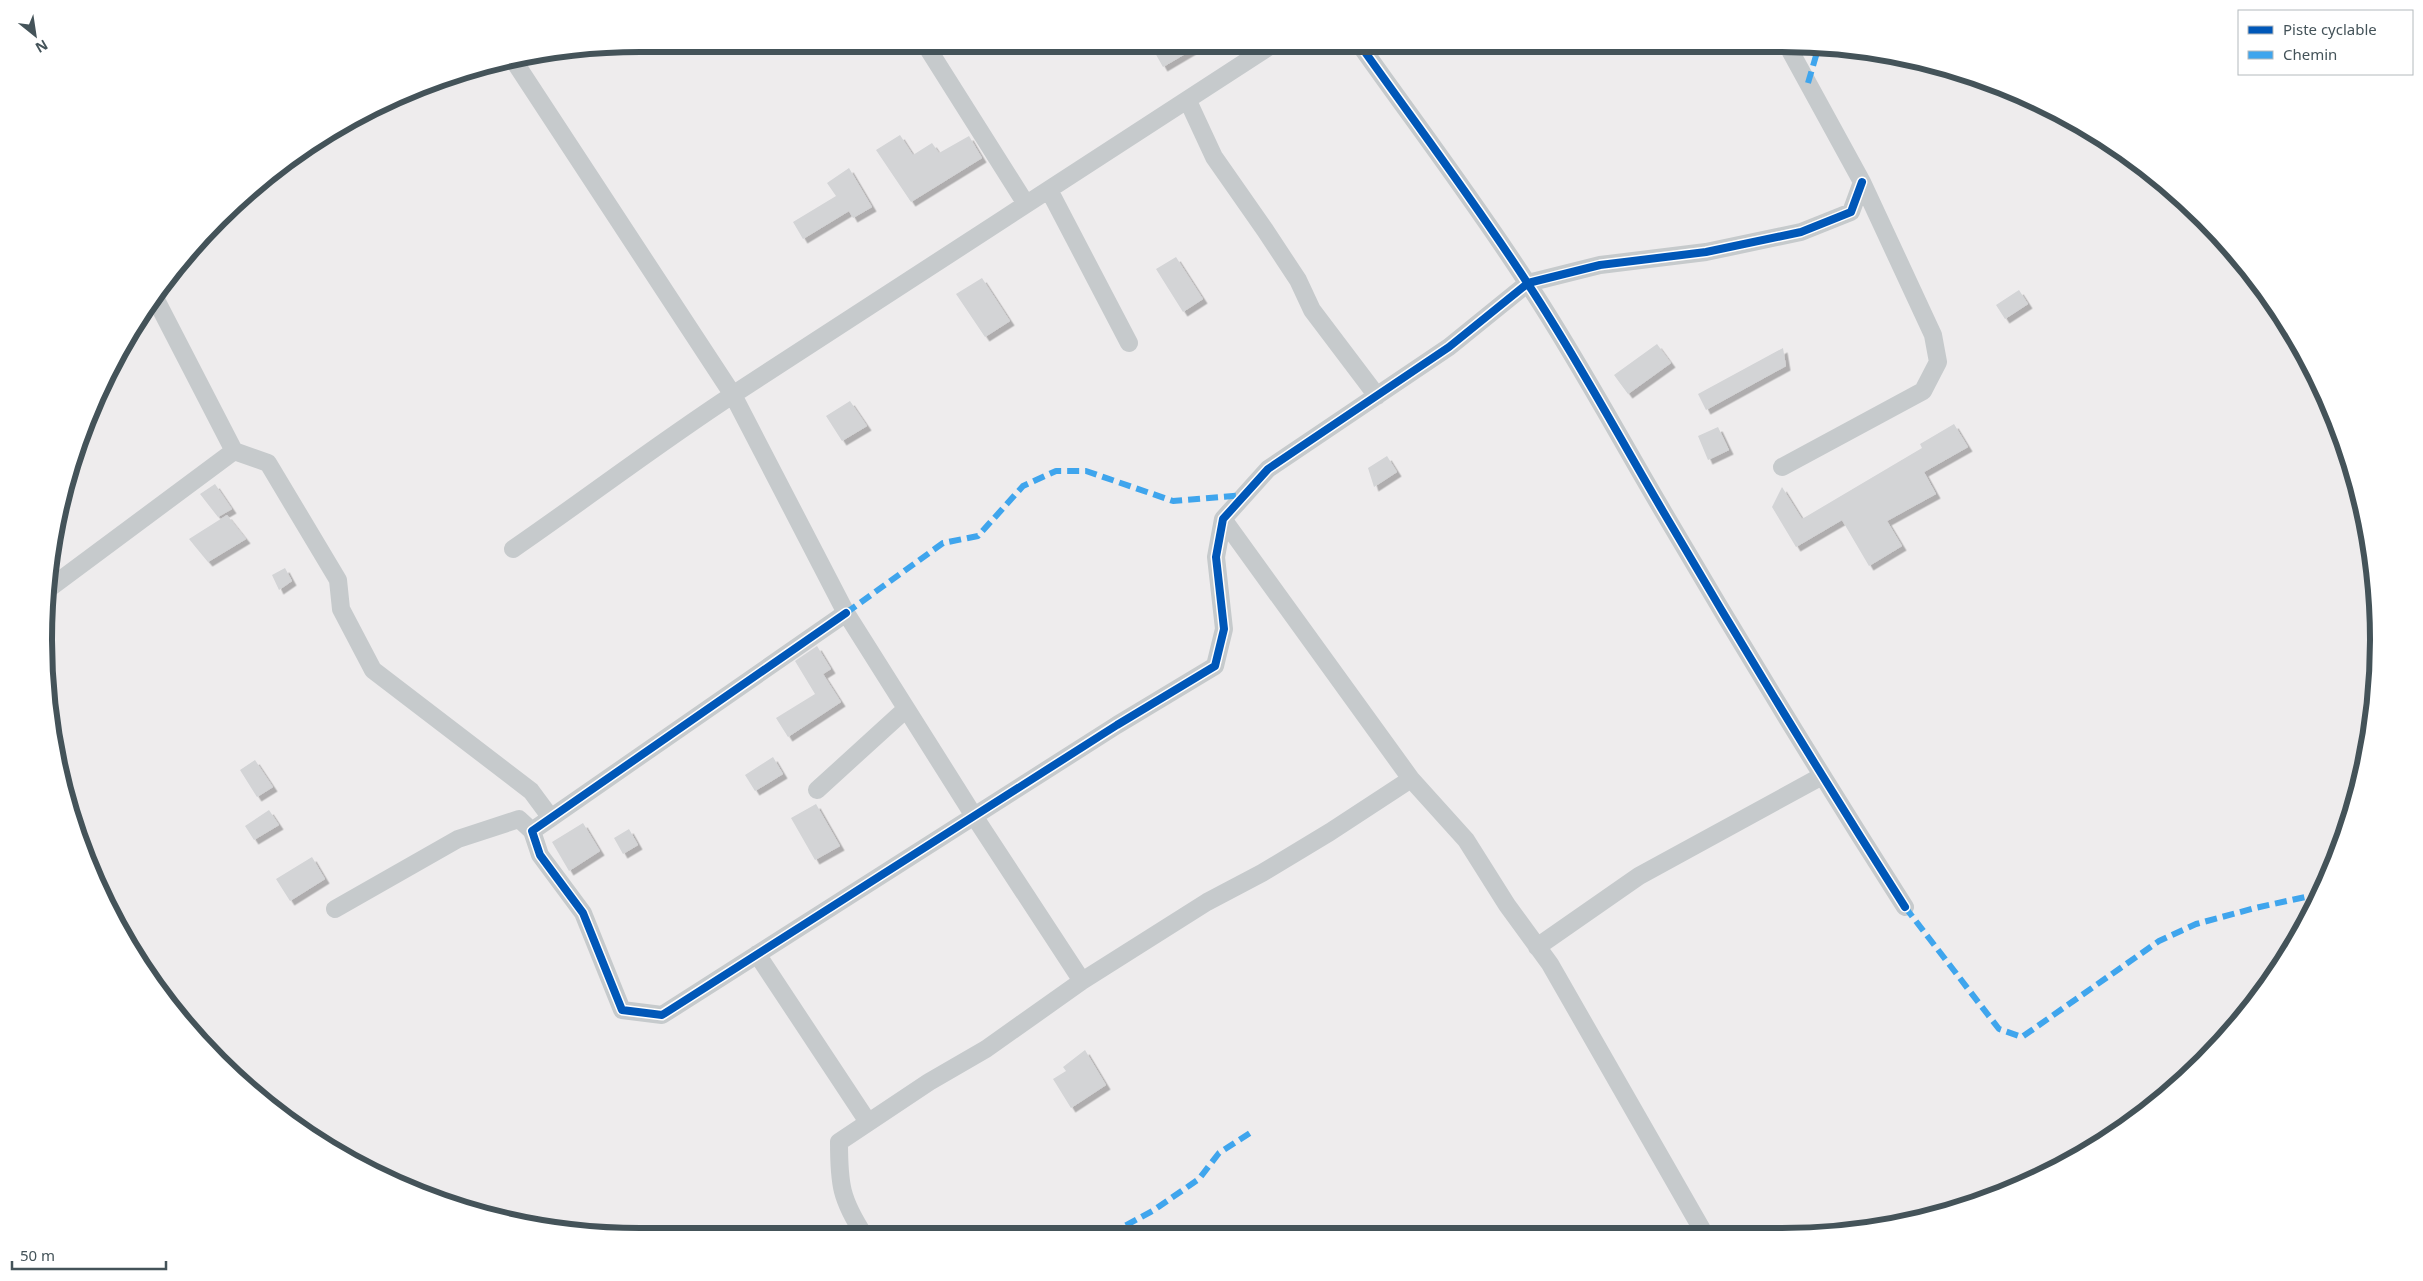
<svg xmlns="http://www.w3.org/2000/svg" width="2423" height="1281" font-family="'Noto Sans',sans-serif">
  <defs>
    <filter id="shadow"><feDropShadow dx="4.5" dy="4.5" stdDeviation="0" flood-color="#0004"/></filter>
  </defs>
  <rect width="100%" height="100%" fill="#eeeced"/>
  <path fill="#d3d4d6" filter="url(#shadow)" d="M1150,44H1202L1163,67Z
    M900,135L913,155L932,143L939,153L969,136L982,158L911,202L876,150Z
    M849,168L872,207L853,218L849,211L803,239L793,222L836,196L827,183Z
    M1176,257L1203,299L1183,312L1156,269Z
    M982,278L1010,321L985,337L956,294Z
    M2019,290L2028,304L2005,319L1996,305Z
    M1657,344L1671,363L1628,394L1614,375Z
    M1783,348L1786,366L1706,410L1698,394Z
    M850,401L867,426L842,441L826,416Z
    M1954,424L1968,447L1924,472L1936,494L1887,521L1902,546L1869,566L1842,520L1796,547L1772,507L1782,487L1802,519L1922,448L1920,444Z
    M1718,427L1729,450L1708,460L1698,436Z
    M1387,456L1397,472L1374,487L1368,468Z
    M215,484L232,509L218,517L200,494Z
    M227,515L246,539L208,562L189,539Z
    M285,568L292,581L279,590L272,575Z
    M817,646L831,669L823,674L841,702L788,737L776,718L815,694L795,661Z
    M773,757L783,774L755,791L745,775Z
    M255,760L273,787L257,797L240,770Z
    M816,804L840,846L815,860L791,818Z
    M269,810L279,825L254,840L245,826Z
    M583,823L600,851L569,871L552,842Z
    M629,829L638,845L623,854L614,838Z
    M312,857L325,879L290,901L276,879Z
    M1085,1050L1106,1085L1071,1108L1053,1079L1066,1071L1063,1067Z"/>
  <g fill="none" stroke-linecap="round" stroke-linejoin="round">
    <path stroke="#c6cacc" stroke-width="18" d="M925,44L1026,204
      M1360,45C1416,124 1475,202 1528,284C1577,358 1619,437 1664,513C1742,646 1822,777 1905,907
      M512,58L733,395L846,613L974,816L1082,981
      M1188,101L1214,157L1265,230L1298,280L1312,310L1377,396
      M1049,190L1129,343
      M154,296L234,451L268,463L338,580L341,609L373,670L531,791L551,818
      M1782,467L1923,391L1938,362L1933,335L1862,182L1787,45
      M1223,519L1411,779L1466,840L1507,905L1550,964L1704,1233
      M513,549C587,498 659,443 734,394C913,276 1094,162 1273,44
      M47,590L234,451
      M846,613L532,831L540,855L583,913L622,1010L662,1015L1117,725L1215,666L1224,629L1216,557L1223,519L1268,469L1449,347L1528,283L1600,265L1706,252L1801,232L1851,212L1862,182
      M817,790L906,709
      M335,909L458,839L519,819L532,831
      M1537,947L1639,876L1822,776
      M757,954L868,1122
      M864,1235C841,1199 839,1185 839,1142L929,1082L986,1049L1082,981L1207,902L1262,873L1330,832L1411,779"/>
    <path stroke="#3fa5ed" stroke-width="6" stroke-dasharray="12 6" stroke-linecap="butt" d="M1808,83L1818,49L1817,45
      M846,613L943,543L978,536L1023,486L1056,471H1086L1173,501L1245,495
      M1905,907L1999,1029L2022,1037L2159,941L2196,924L2255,908L2319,894L2325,884
      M1110,1234L1154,1210L1199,1179L1219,1153L1250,1133"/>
    <defs>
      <path id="cycleway" d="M1360,45C1416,124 1475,202 1528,284C1577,358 1619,437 1664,513C1742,646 1822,777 1905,907
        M846,613L532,831L540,855L583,913L622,1010L662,1015L1117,725L1215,666L1224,629L1216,557L1223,519L1268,469L1449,347L1528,283L1600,265L1706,252L1801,232L1851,212L1862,182"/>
    </defs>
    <use href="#cycleway" stroke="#fff" stroke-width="11"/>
    <use href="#cycleway" stroke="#0057b8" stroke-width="8"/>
  </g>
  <path d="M0 0H2423V1281H0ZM640 52H1782A588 588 0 0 1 2370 640V640A588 588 0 0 1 1782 1228H640A588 588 0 0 1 52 640V640A588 588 0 0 1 640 52Z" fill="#fff" fill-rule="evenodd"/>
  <path fill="none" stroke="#445359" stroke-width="6" d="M640 52H1782A588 588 0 0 1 2370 640V640A588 588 0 0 1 1782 1228H640A588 588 0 0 1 52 640V640A588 588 0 0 1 640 52Z"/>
  <rect x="2238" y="10" width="175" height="65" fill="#ffffff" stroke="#b4babd"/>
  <rect x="2248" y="26" width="25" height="8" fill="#0057b8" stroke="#b4babd"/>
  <text x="2283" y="35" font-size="15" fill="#445359">Piste cyclable</text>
  <rect x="2248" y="51" width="25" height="8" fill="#3fa5ed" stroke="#b4babd"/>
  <text x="2283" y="60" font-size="15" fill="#445359">Chemin</text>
  <g transform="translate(35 35) rotate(150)" stroke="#ffffff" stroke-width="4" paint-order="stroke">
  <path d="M0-4L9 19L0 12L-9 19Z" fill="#445359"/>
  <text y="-8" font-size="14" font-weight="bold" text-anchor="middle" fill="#445359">N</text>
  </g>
  <path d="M12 1261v8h154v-8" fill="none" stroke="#445359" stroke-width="2.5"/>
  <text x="20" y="1261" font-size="15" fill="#445359" stroke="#ffffff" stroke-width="4" paint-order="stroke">50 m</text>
</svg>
